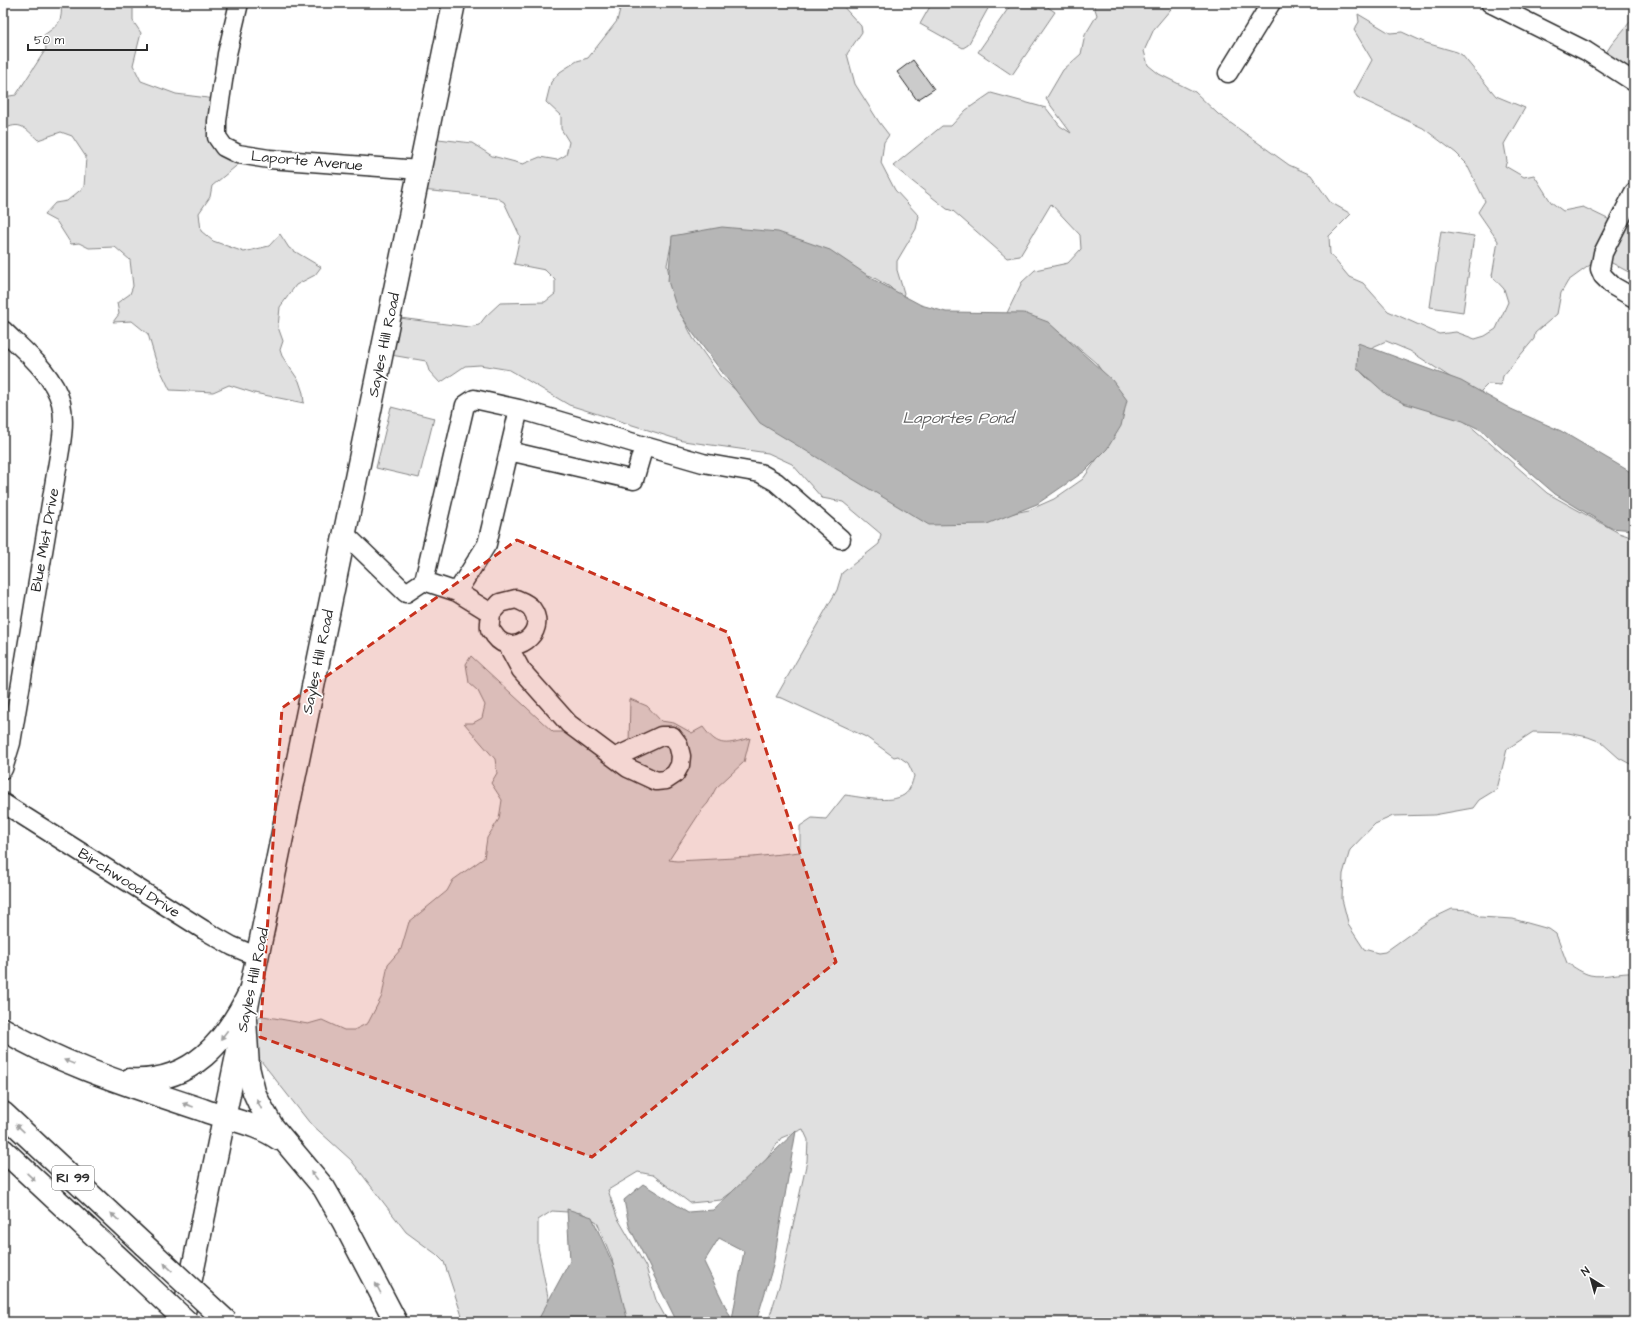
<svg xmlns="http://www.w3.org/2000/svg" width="1637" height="1325" font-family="'Architects Daughter',sans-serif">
  <rect width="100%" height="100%" fill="#fff"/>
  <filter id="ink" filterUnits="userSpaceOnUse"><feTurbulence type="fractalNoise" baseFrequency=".025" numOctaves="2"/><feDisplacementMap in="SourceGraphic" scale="8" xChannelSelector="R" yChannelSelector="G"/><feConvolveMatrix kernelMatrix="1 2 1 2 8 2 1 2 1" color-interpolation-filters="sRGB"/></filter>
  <g filter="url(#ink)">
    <path fill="#e0e0e0" stroke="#868686" d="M61,3H125L133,6V21L141,33L133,65L141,81L176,94L216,99L215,134L241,162L212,186L210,197L199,213L201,231L213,241L244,252L269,246L280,234L289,248L321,267L315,275L296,285L280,307L278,327L283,341L280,350L282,356L299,381L303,393L304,403L254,393L229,385L213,392L170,390L156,361L148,334L132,321L113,322L119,314L117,303L130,294L133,286L130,260L115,247L89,248L79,243L71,244L57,222L44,215L55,203L67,201L84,187L86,157L72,136L61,132L38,140C25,128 20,120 3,130V97L16,95L46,49L44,35C58,25 63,22 61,3Z
      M618,3H840L861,26L862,32L847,54L855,84L879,122L889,135L884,142L881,163L895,190L919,216L916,229L897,261V270L904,293L902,299L890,287L871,276L801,254L680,238L671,245L667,265L675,302L693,338L720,376L778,428L978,520L1029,510L1054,499L1083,479L1097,459L1113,387L1096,363L1062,334L1035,320L1006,315L1022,282L1035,270L1068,263L1081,249L1080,235L1051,204L1020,256L1007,258L953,211L947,209L893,166L942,126H951L966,110L991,93L1046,108L1060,126L1071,133L1046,99L1063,70L1081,54L1085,35L1097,15L1093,3H1176L1154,29L1144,51L1148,65L1159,74L1195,92L1218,114L1289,165L1311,175L1330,202L1351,214L1329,236L1330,254L1349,277L1363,283L1388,311L1439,334L1456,332L1475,339L1485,336L1496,329L1508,302L1504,289L1492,276L1498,241L1478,212L1485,201L1466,163L1456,153L1423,128L1357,97L1354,93L1372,60L1354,30L1359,22L1358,14L1390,33L1402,32L1426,43L1457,52L1462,55L1496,96L1525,108L1504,144L1507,161L1505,166L1524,177L1534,175L1551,202L1563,211L1583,207L1616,223L1626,221L1634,226V275L1601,257L1568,281L1561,293L1557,314L1535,333L1534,339L1503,376L1501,385L1488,384L1481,391V396H1479L1410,351L1386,341L1364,351L1360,371L1368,379L1398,392L1444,403L1547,493L1619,533L1634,538V766L1619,758L1601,742L1588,737L1568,733L1533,732L1507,749L1497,789L1479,800L1473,808L1434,815L1393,816L1375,824L1350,850L1343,874L1342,899L1349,926L1364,949L1378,953L1385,952L1431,919L1452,909L1469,910L1480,917L1513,919L1549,929L1556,934L1567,963C1574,967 1582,973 1590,975C1603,978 1620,972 1634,973V1322H768L781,1280L807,1161L808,1140L803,1129L781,1138L756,1175L721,1200L690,1203L653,1175L638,1172L608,1190L617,1217L646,1267L656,1300L668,1322H626L620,1306L612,1259L597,1222L582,1213L552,1211L538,1220V1247L549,1302L545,1322H464L444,1262L436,1254L406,1232L351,1160L309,1122L261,1061L253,1057L259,1017L263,1016L308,1024L322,1020L344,1030H354L368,1023L382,996L388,964L401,949L409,922L447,891L453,880L484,858L487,838L499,819L502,800L491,783L497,773L495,759L464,723H473L482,718L485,705L478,691L469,683L466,664L471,656L553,732H562L573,723L618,755L629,744L630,699L647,706L661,721L674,723L692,733L703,727C719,749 727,744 750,738L744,762L716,788L708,803L701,811L669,860L677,861L753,857L800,852V826L812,818L826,819L845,795C861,797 890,804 904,795C910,791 912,783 914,776L908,763L898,756L894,757L866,737L782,698L776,697L837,590L842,573L879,544L881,534L843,502L822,498L792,464L768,453L683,441L569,405L510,370L480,365L465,366L440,383L429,371L426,361L385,354L392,317L469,327L479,325L486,316L500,303L545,302L555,294V280L545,270L514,264L520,236L504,202L495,197L421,190L430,138L472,143L492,156L523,164L540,157L557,160L566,155L569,142L561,129V116L546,102L551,82L560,72L577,61L588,58L617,21L620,9Z
      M932,3H991L968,45L963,48L920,24Z
      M1012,3H1042L1055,12L1012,75L978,52Z
      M1630,3H1634V89L1599,64L1611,45L1630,22Z
      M1441,231L1474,236L1463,312L1430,307Z
      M391,407L434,418L419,478L376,468Z"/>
    <path fill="#b6b6b6" stroke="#7e7e7e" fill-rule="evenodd" d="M722,227L778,232L830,250L876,281L921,305L946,312L1024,313L1048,322L1112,380L1127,400L1121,426L1107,449L1085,471L1037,504L987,524L929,525L760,423L692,332L677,309L668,281L672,236Z
      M1358,343L1461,381L1511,409L1561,431L1634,474V530L1611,528L1555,494L1481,430L1463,421L1403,403L1386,394L1357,368Z
      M796,1131L773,1266L756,1322H677L629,1226L624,1200L643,1184L688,1212L713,1210ZM719,1238L744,1251L732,1320L704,1262Z
      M567,1209L592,1217L615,1269L628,1322H537L570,1261Z"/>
    <path fill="#cbcbcb" stroke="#2b2b2b" d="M913,60L934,89L917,100L897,72Z"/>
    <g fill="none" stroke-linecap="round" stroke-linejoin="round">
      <defs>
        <path id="minor" d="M239,3L227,54L217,121V137L224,147L238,154L269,159L420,170
          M1490,3L1586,51L1634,82
          M1228,73L1271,3
          M1634,192L1603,253L1600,269L1603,276L1613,286L1634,298
          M3,330C24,351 53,373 61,403C65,420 62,439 59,456L11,743L3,769
          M644,446L703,463L760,473L776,482L841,539
          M509,451L634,480L644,446L519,409
          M345,534L406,593L424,581L465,405L474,399L519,409L487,544L457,592
          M424,581L457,592L491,613L500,603L516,599C521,601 529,604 532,609C549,633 512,659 495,636C494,634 491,631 490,629C489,625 491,617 491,613
          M507,644L521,670L569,724L628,768L656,781L666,780L675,774L680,765L681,756L678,744L672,736H661L616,757
          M3,803L204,930L232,946L258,957"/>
        <path id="major" d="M182,1322L454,3"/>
        <path id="highway" d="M245,1020L248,1067L254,1092L259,1103L272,1126L324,1188L343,1221L396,1322
          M3,1029C64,1066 135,1087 203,1110C229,1120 256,1123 279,1139
          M129,1080C192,1084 226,1041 251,990
          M3,1113L143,1244
          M3,1150L137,1275"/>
      </defs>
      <use href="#minor" stroke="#2b2b2b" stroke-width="21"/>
      <use href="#major" stroke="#2b2b2b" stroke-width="25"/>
      <use href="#highway" stroke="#2b2b2b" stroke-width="25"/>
      <use href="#minor" stroke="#fff" stroke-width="18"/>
      <use href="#major" stroke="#fff" stroke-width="22"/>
      <use href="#highway" stroke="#fff" stroke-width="22"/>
      <defs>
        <path id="highway-bridge" d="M143,1244L227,1322
          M137,1275L187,1322"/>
      </defs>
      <use href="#highway-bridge" stroke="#2b2b2b" stroke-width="25" stroke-linecap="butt"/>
      <use href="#highway-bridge" stroke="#fff" stroke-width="22"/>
    </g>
    <defs><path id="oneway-solid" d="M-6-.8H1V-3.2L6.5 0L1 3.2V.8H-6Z"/></defs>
    <g fill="#a0a0a0">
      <use href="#oneway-solid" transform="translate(224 1035) rotate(127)"/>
      <use href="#oneway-solid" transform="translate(69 1062) rotate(-158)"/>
      <use href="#oneway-solid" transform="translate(259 1104) rotate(-115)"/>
      <use href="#oneway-solid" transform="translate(188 1105) rotate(-161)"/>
      <use href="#oneway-solid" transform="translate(20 1128) rotate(-137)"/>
      <use href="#oneway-solid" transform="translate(314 1175) rotate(-128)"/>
      <use href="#oneway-solid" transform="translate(31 1177) rotate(43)"/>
      <use href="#oneway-solid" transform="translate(115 1217) rotate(-137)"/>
      <use href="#oneway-solid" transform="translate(168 1267) rotate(-137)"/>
      <use href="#oneway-solid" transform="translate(378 1288) rotate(-118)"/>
    </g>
  </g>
  <path fill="#c8321e" fill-opacity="0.2" stroke="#c8321e" stroke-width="3" stroke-dasharray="8 5" stroke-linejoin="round" d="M517,540L727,632L836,962L592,1157L260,1037L282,708Z"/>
  <g text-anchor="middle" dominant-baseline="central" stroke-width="3.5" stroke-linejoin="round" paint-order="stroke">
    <rect fill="#fff" stroke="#6b6b6b" stroke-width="1" x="52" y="1166" width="42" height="24" rx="3"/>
    <g font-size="14" font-weight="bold" fill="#2b2b2b">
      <text x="73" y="1178">RI 99</text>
    </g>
    <g font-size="15" fill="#2b2b2b" stroke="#fff">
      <text transform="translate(307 161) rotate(5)">Laporte Avenue</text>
      <text transform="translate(384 345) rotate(-78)">Sayles Hill Road</text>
      <text transform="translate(45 540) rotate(-80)">Blue Mist Drive</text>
      <text transform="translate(318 662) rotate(-78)">Sayles Hill Road</text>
      <text transform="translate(129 883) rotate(32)">Birchwood Drive</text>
      <text transform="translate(253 980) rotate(-78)">Sayles Hill Road</text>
    </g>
    <g font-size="16" font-style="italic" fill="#5c5c5c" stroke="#fff">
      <text x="958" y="418">Laportes Pond</text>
    </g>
  </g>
  <rect width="1637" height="1325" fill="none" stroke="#fff" stroke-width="16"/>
  <rect x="8" y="8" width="1621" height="1309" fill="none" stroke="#2b2b2b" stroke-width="1.5" filter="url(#ink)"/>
  <g transform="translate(1591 1279) rotate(323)" stroke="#ffffff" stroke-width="3" paint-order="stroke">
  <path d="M0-3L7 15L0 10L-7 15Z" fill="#2b2b2b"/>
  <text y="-6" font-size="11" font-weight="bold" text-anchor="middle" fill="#2b2b2b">N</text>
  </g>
  <path d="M28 44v6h119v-6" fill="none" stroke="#2b2b2b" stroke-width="2"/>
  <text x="34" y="44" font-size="12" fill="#2b2b2b" stroke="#ffffff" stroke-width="3" paint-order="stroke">50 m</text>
</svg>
